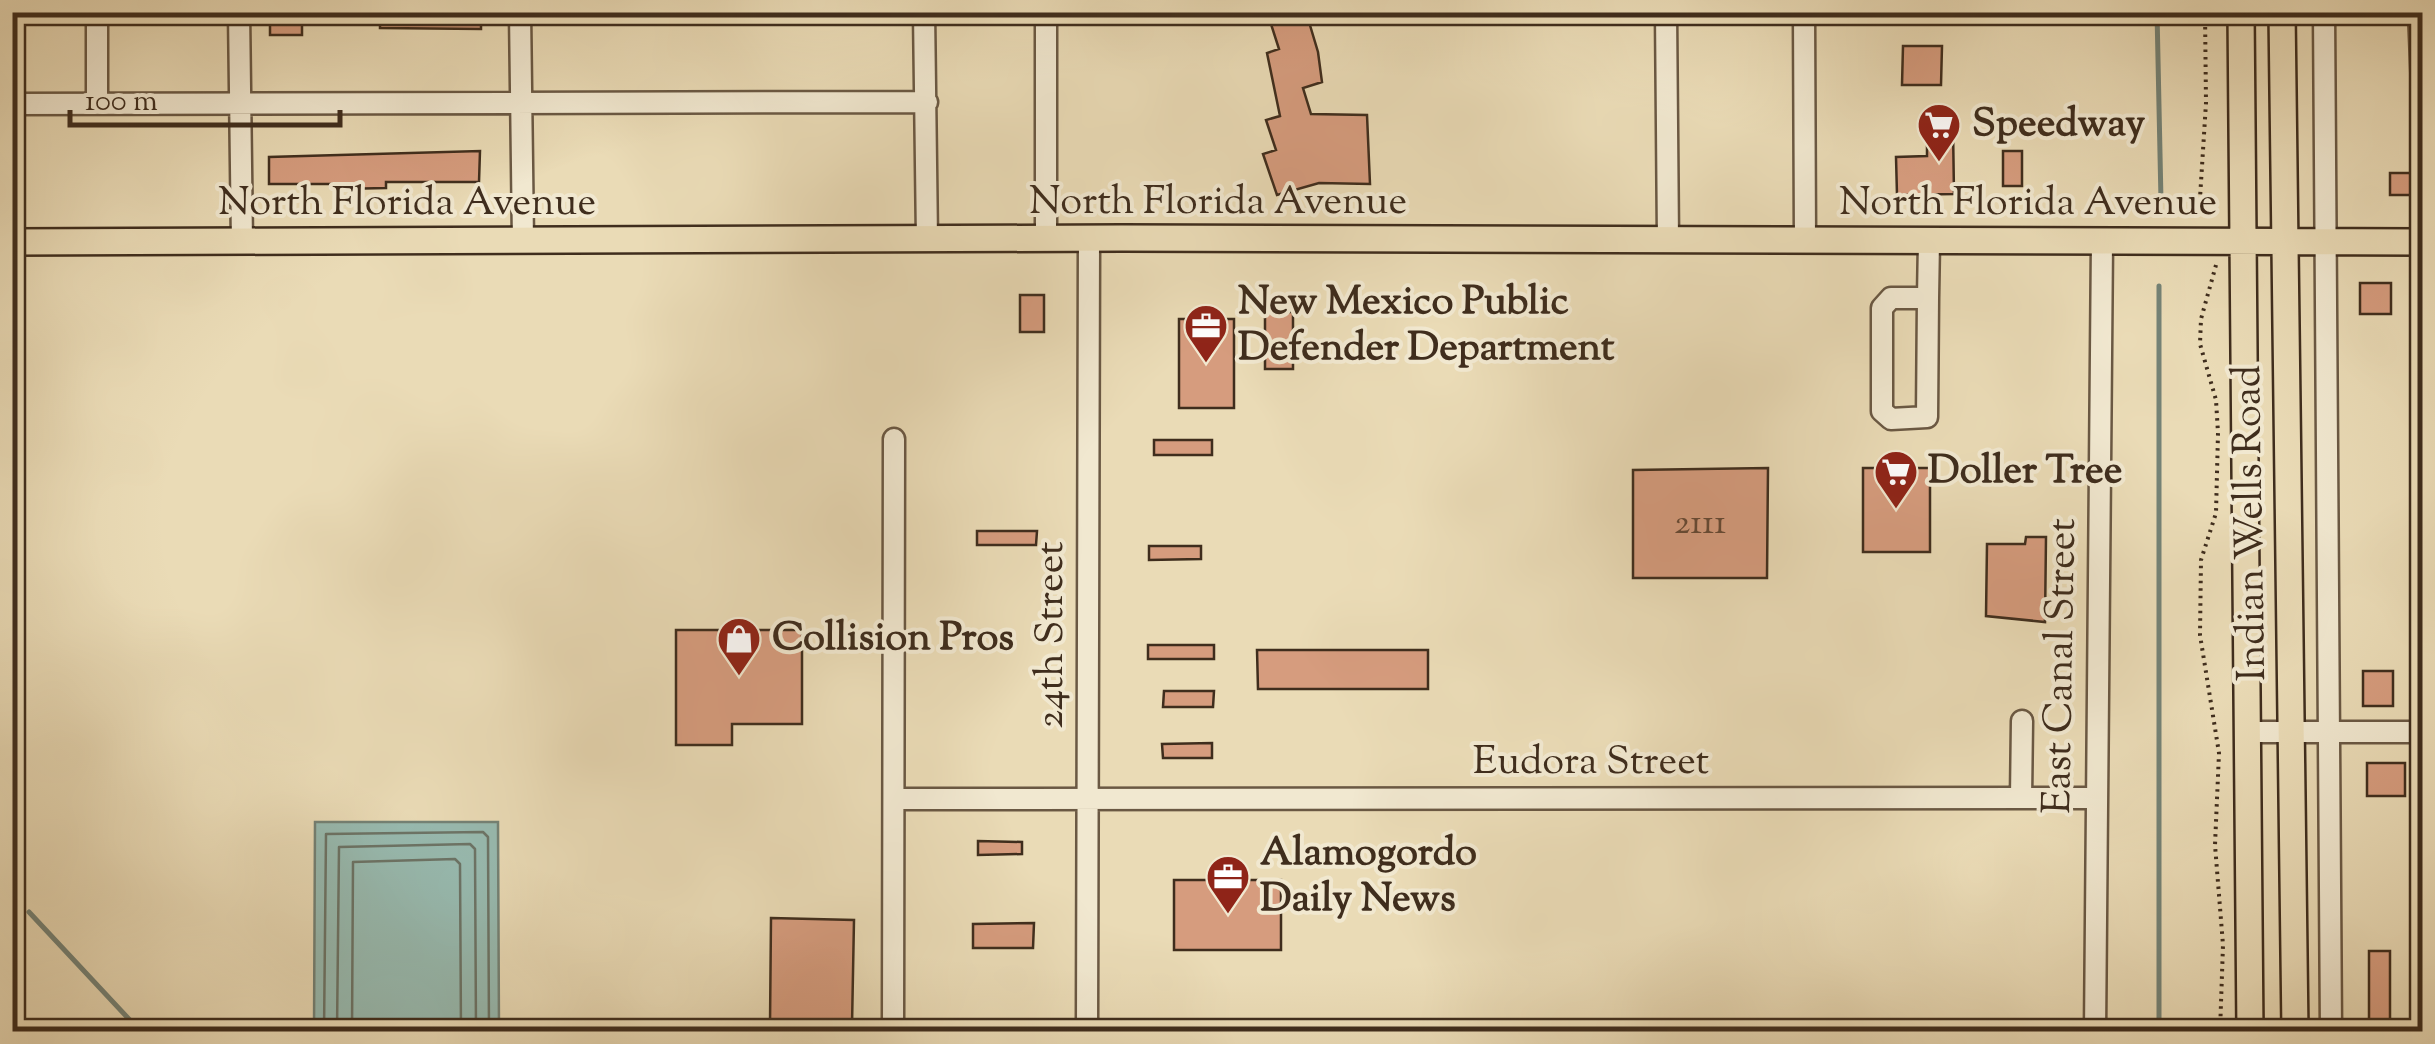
<svg xmlns="http://www.w3.org/2000/svg" width="2435" height="1044" font-family="'Sorts Mill Goudy',serif">
  <rect width="100%" height="100%" fill="#eadbb6"/>
  <filter id="stains"><feTurbulence type="fractalNoise" baseFrequency=".002" numOctaves="4"/><feColorMatrix values="0 0 0 0 .2 0 0 0 0 .09 0 0 0 0 .02 0 0 0 .5 -.17"/></filter>
  <radialGradient id="worn" r=".72"><stop offset=".6" stop-color="#630" stop-opacity="0"/><stop offset="1" stop-color="#630" stop-opacity=".3"/></radialGradient>
  <path fill="#98bbb1" stroke="#748276" stroke-width="2.5" d="M315,822H498L499,1031H314Z"/>
  <g fill="none" stroke-linecap="round" stroke-linejoin="round">
    <path stroke="#6c7467" stroke-width="2.5" d="M324,1032L326,834L483,832L488,837L489,1032
      M337,1032L339,847L470,844L475,849L476,1032
      M352,1032L353,862L455,859L460,864L461,1032"/>
    <path stroke="#748276" stroke-width="5" d="M2157,12L2161,201
      M2159,286V1032
      M29,912L141,1032"/>
  </g>
  <path fill="#d69c7e" stroke="#3f2d1d" stroke-width="2.5" d="M270,12H302V35H270Z
    M380,12H481V29L380,28Z
    M1294,12H1306L1318,52L1322,82L1303,88L1311,114L1367,115L1370,184L1319,183L1277,195L1263,154L1276,150L1266,120L1280,116L1267,53L1279,49L1270,21Z
    M1903,46H1942L1941,85H1902Z
    M1927,128H1953L1954,194L1897,195L1896,157L1927,156Z
    M480,151L479,182H386V188L341,189V184H269V157Z
    M2003,151H2022V186H2003Z
    M2390,173H2422V195H2390Z
    M2360,283H2391V314H2360Z
    M1020,295H1044V332H1020Z
    M1265,312H1293V369H1265Z
    M1179,319H1234V408H1179Z
    M1154,440H1212V455H1154Z
    M1768,468L1767,578H1633V470Z
    M1863,468H1930V552H1863Z
    M977,531H1037L1036,545H977Z
    M2026,537H2046L2045,622L1986,616L1987,544H2025Z
    M1149,546H1201V559L1149,560Z
    M676,630H802V724H732V745H676Z
    M1148,645H1214V659H1148Z
    M1257,650H1428V689H1258Z
    M2363,671H2393V706H2363Z
    M1164,691H1214L1213,707H1163Z
    M1212,743V758H1163L1162,744Z
    M2367,763H2405V796H2367Z
    M978,841L1022,842V854L978,855Z
    M1174,880H1281V950H1174Z
    M771,918L854,920L852,1026L770,1025Z
    M1034,923L1033,948H973V924Z
    M2369,951H2390V1032H2369Z"/>
  <g fill="none" stroke-linecap="round" stroke-linejoin="round">
    <defs>
      <path id="minor" d="M239,12L242,243
        M520,12L523,241
        M924,12L927,240
        M1046,12V239
        M1666,12L1668,241
        M1804,12L1805,241
        M2324,12L2331,1032
        M2419,12L2422,85
        M12,104L927,102
        M97,104V12
        M1928,298L1927,417L1891,419L1882,411V308L1891,298H1928L1929,241
        M2249,732H2422
        M2021,798L2022,721
        M894,799L2095,798
        M893,1032L894,439
        M1087,1032L1089,239
        M2095,1032L2102,241"/>
      <path id="major" d="M2241,12L2250,1032
        M2282,12L2295,1032
        M12,242L1122,238L2422,242"/>
    </defs>
    <use href="#minor" stroke="#6a5843" stroke-width="25"/>
    <use href="#major" stroke="#3f2d1d" stroke-width="30"/>
    <path stroke="#3f2d1d" stroke-width="4" stroke-dasharray="2.5 5" stroke-linecap="butt" d="M2205,12L2206,103L2200,198L2216,212
      M2216,265L2201,319L2200,344L2216,400L2218,433L2216,513L2201,560L2200,635L2219,753L2215,845L2223,945L2220,1032"/>
    <use href="#minor" stroke="#f1e8d0" stroke-width="20"/>
    <use href="#major" stroke="#eadbb6" stroke-width="25"/>
  </g>
  <defs>
    <symbol id="supermarket-pin" viewBox="-11 -11 22 30"><path d="M0 17L-7.5 6A9.5 9.5 0 1 1 7.5 6Z" fill="#8f2418" stroke="#f1e8d0"/><path d="M-6-5.5h2.5l.6 2H6L4.5 2H-2.5L-4.4-4H-6ZM-1.5 3.2a1.3 1.3 0 1 0 .1 0ZM3 3.2a1.3 1.3 0 1 0 .1 0Z" fill="#fff"/></symbol>
    <symbol id="office-pin" viewBox="-11 -11 22 30"><path d="M0 17L-7.5 6A9.5 9.5 0 1 1 7.5 6Z" fill="#8f2418" stroke="#f1e8d0"/><path d="M-6-3h4V-5.5h4V-3h4V5H-6ZM-1-4.5V-3h2v-1.5ZM-6 0V1H6V0Z" fill="#fff"/></symbol>
    <symbol id="shop-pin" viewBox="-11 -11 22 30"><path d="M0 17L-7.5 6A9.5 9.5 0 1 1 7.5 6Z" fill="#8f2418" stroke="#f1e8d0"/><path d="M-5-2.5h2.3a2.7 3.5 0 0 1 5.4 0H5L5.5 6h-11ZM-1.5-2.5h3a1.5 2.3 0 0 0-3 0Z" fill="#fff"/></symbol>
  </defs>
  <g fill-rule="evenodd">
    <use href="#supermarket-pin" x="1914" y="100" width="50" height="68"/>
    <use href="#office-pin" x="1181" y="301" width="50" height="68"/>
    <use href="#supermarket-pin" x="1871" y="447" width="50" height="68"/>
    <use href="#shop-pin" x="714" y="614" width="50" height="68"/>
    <use href="#office-pin" x="1203" y="852" width="50" height="68"/>
  </g>
  <g text-anchor="middle" dominant-baseline="central" stroke-width="8" stroke-linejoin="round" paint-order="stroke">
    <g font-size="35" fill="#654935">
      <text x="1700" y="524">2111</text>
    </g>
    <g font-size="40" font-weight="bold" fill="#3f2d1d" stroke="#f1e8d0" text-anchor="start">
      <text x="1972" y="125">Speedway</text>
      <text x="1238" y="303">New Mexico Public<tspan x="1238" dy="46">Defender Department</tspan></text>
      <text x="1928" y="472">Doller Tree</text>
      <text x="772" y="639">Collision Pros</text>
      <text x="1260" y="854">Alamogordo<tspan x="1260" dy="46">Daily News</tspan></text>
    </g>
    <g font-size="40" fill="#3f2d1d" stroke="#f1e8d0">
      <text x="1218" y="203">North Florida Avenue</text>
      <text x="407" y="204">North Florida Avenue</text>
      <text x="2028" y="204">North Florida Avenue</text>
      <text transform="translate(2252 523) rotate(-91)">Indian Wells Road</text>
      <text transform="translate(1052 635) rotate(-90)">24th Street</text>
      <text transform="translate(2062 666) rotate(-89)">East Canal Street</text>
      <text x="1591" y="763">Eudora Street</text>
    </g>
  </g>
  <rect width="2435" height="1044" fill="none" stroke="#eadbb6" stroke-width="50"/>
  <rect x="15" y="15" width="2405" height="1014" fill="none" stroke="#3f2d1d" stroke-width="5"/>
  <rect x="25" y="25" width="2385" height="994" fill="none" stroke="#3f2d1d" stroke-width="2.5"/>
  <path d="M70 110v15h270v-15" fill="none" stroke="#3f2d1d" stroke-width="5"/>
  <text x="85" y="110" font-size="30" fill="#3f2d1d" stroke="#f1e8d0" stroke-width="8" paint-order="stroke">100 m</text>
  <rect width="100%" height="100%" filter="url(#stains)"/>
  <rect width="100%" height="100%" fill="url(#worn)"/>
</svg>
